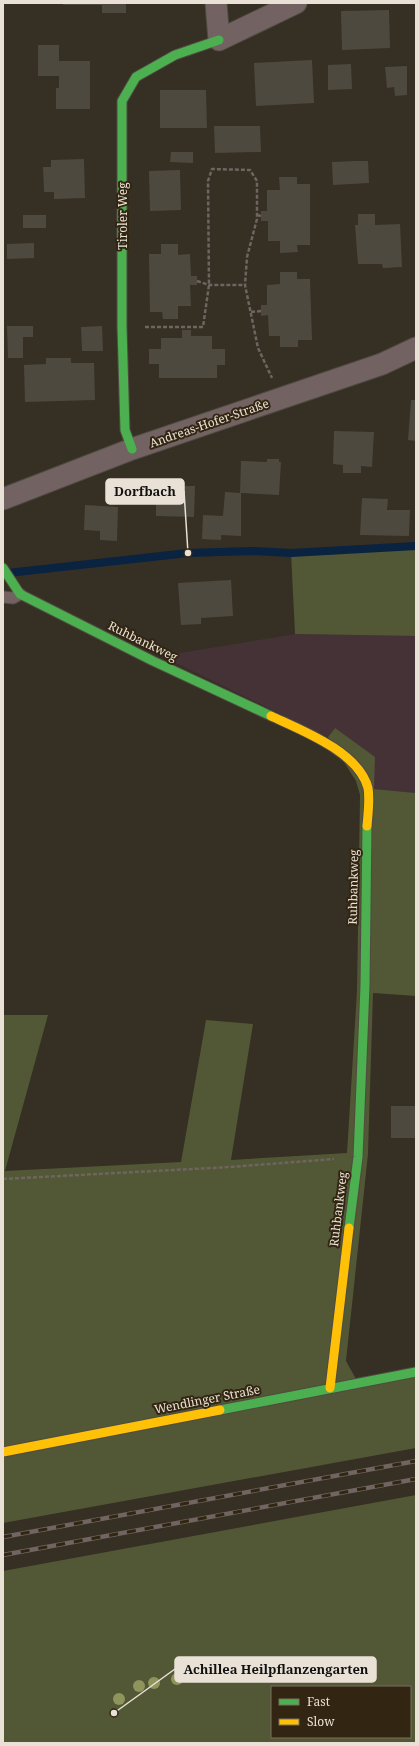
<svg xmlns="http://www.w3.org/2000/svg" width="419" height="1746" font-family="'Noto Serif',serif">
  <rect width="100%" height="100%" fill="#352f24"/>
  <path fill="#453236" d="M295,634L416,636V793L374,789L335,728L328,737L161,656Z"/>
  <path fill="#525735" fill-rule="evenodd" d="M416,546V636L295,634L291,553Z
    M335,728L375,757L374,789L416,793V996L373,993L368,1154L346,1361L356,1379L416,1368V1448L3,1523V1015H48L5,1171L181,1162L206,1020L253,1024L231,1160L347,1153L357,991L360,795L356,781L328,737Z
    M416,1495V1743H3V1571ZM272,1687H410V1737H272Z"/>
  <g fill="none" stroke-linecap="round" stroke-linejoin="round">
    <path stroke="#092340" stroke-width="8" d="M8,573L188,553L252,551L291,553L416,546"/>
  </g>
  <path fill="#4e493f" d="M63,3H126V13H102V5H63Z
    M389,10L390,48L342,50L341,11Z
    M38,45H59V61H90V109H56V88H59V76H38Z
    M312,60L314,103L256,106L254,63Z
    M351,64L352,89L328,90V65Z
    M407,66V95L395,96L394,87L387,88L385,67Z
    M160,90H206L207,128H160Z
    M214,126H260L261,152L215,153Z
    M171,152H193V163L170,162Z
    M84,159L85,198L54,199V192H44L43,167H51V160Z
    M355,161H368L369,183L333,185L332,162Z
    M180,170L181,210L150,211L149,171Z
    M279,177H297V184H310V245H297L298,252L280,253V241H268V221H261V211H267V190H280Z
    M358,214H375V225L400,224L402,267L383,268L382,264H358L355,225H358Z
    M23,215H46V228H23Z
    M34,243V258L7,259V244Z
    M161,244H178V255L190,254L191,276H197V285H190L191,306H178V319H163L162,312H150L149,254H161Z
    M280,272H297V279H310L312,340H298V347H280V336H269L268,315L261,316V305H267V285L280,284Z
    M7,326H33V337H23V358H8Z
    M102,326L103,351H82L81,327Z
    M182,330H191V336H212V349H225V365H217V378H159V364H149V349H161V338H182Z
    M46,358H71V363H94L95,400L25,402L24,365L46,364Z
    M411,400H416V441L408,440Z
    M334,431L374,432L372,467L361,466V473H343V465L333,464Z
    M267,459H279V462H281L279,495L241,493V536L221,535V540L202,539L203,515L223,516L225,492L240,493L241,461L267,462Z
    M156,482L183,483V486H195L194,517L156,516Z
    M362,498L388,499L387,510H410L409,536L360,535Z
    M85,505L118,507L117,541L100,540V531L84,530Z
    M231,580L233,616L201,618V624L181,625L178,583Z
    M391,1106H416V1138H391Z"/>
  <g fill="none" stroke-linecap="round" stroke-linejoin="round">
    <defs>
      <path id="lane" d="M3,597L13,598L20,594"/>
      <path id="street" d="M216,3L219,40L296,3
        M3,499L132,449L382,364L416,348"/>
      <path id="fast" d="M132,449L125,430L122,327V101L136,77L175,55L219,40
        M3,568L20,594L153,661L271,716
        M349,1228L358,1157L365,986L367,826
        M220,1410L416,1372"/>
      <path id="slow" d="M271,716C301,730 359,752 368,788C370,799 368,814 367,826
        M330,1388L349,1228
        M3,1452L220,1410"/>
    </defs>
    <use href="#lane" stroke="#504b42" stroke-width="13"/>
    <use href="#street" stroke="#504b42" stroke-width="23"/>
    <use href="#fast" stroke="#504b42" stroke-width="11"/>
    <use href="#slow" stroke="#504b42" stroke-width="11"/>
    <path stroke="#6f6560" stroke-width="2.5" stroke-dasharray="4 2" stroke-linecap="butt" d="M257,215L261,216
      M197,281L209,285H245
      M251,312L261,311
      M145,327H203L209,285L208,181L212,169L250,170L257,181V219L247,257L245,285L258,348L272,378
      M3,1179L230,1167L334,1159"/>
    <use href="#lane" stroke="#726362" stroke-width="11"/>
    <use href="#street" stroke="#726362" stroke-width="21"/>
    <use href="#fast" stroke="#4caf50" stroke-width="9"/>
    <use href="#slow" stroke="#ffc107" stroke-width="9"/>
    <defs>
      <path id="rail" d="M3,1537L416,1461
        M3,1555L416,1479"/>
    </defs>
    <use href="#rail" stroke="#706560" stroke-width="4.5"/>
    <use href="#rail" stroke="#322612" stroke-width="3" stroke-dasharray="9" stroke-linecap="butt"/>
  </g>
  <g fill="#8e945c">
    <circle cx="177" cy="1679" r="6"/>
    <circle cx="154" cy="1683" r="6"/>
    <circle cx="139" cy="1686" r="6"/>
    <circle cx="119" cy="1699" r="6"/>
  </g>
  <g text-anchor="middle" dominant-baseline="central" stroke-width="4" stroke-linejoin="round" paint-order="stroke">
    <g font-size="12" fill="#e9e1d5" stroke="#322612">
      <text transform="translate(122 216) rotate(-90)">Tiroler Weg</text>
      <text transform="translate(209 423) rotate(-19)">Andreas-Hofer-Straße</text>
      <text transform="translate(143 641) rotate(26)">Ruhbankweg</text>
      <text transform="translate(353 887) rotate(-89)">Ruhbankweg</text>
      <text transform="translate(338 1209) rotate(-83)">Ruhbankweg</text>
      <text transform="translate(207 1399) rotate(-11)">Wendlinger Straße</text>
    </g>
  </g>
  <path fill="none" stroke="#e9e1d5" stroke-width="1.5" d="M188 553L184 491M114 1713L175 1669"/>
  <g fill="#e9e1d5" stroke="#322612" stroke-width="1.5">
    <circle cx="188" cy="553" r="4"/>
    <circle cx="114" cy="1713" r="4"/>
  </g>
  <g fill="#e9e1d5" stroke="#e9e1d5" stroke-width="1.5">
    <rect x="106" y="479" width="78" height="25" rx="4"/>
    <rect x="175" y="1657" width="201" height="25" rx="4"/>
  </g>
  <g font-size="13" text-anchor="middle" font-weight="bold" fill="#111">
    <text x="145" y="496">Dorfbach</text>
    <text x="276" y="1674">Achillea Heilpflanzengarten</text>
  </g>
  <rect width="419" height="1746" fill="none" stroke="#e9e1d5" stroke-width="8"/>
  <rect x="271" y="1686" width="140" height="52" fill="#322612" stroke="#7b7160"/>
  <rect x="279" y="1699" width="20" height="6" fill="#4caf50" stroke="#7b7160"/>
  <text x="307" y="1706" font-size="12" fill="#e9e1d5">Fast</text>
  <rect x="279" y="1719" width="20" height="6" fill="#ffc107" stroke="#7b7160"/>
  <text x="307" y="1726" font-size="12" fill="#e9e1d5">Slow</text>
</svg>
